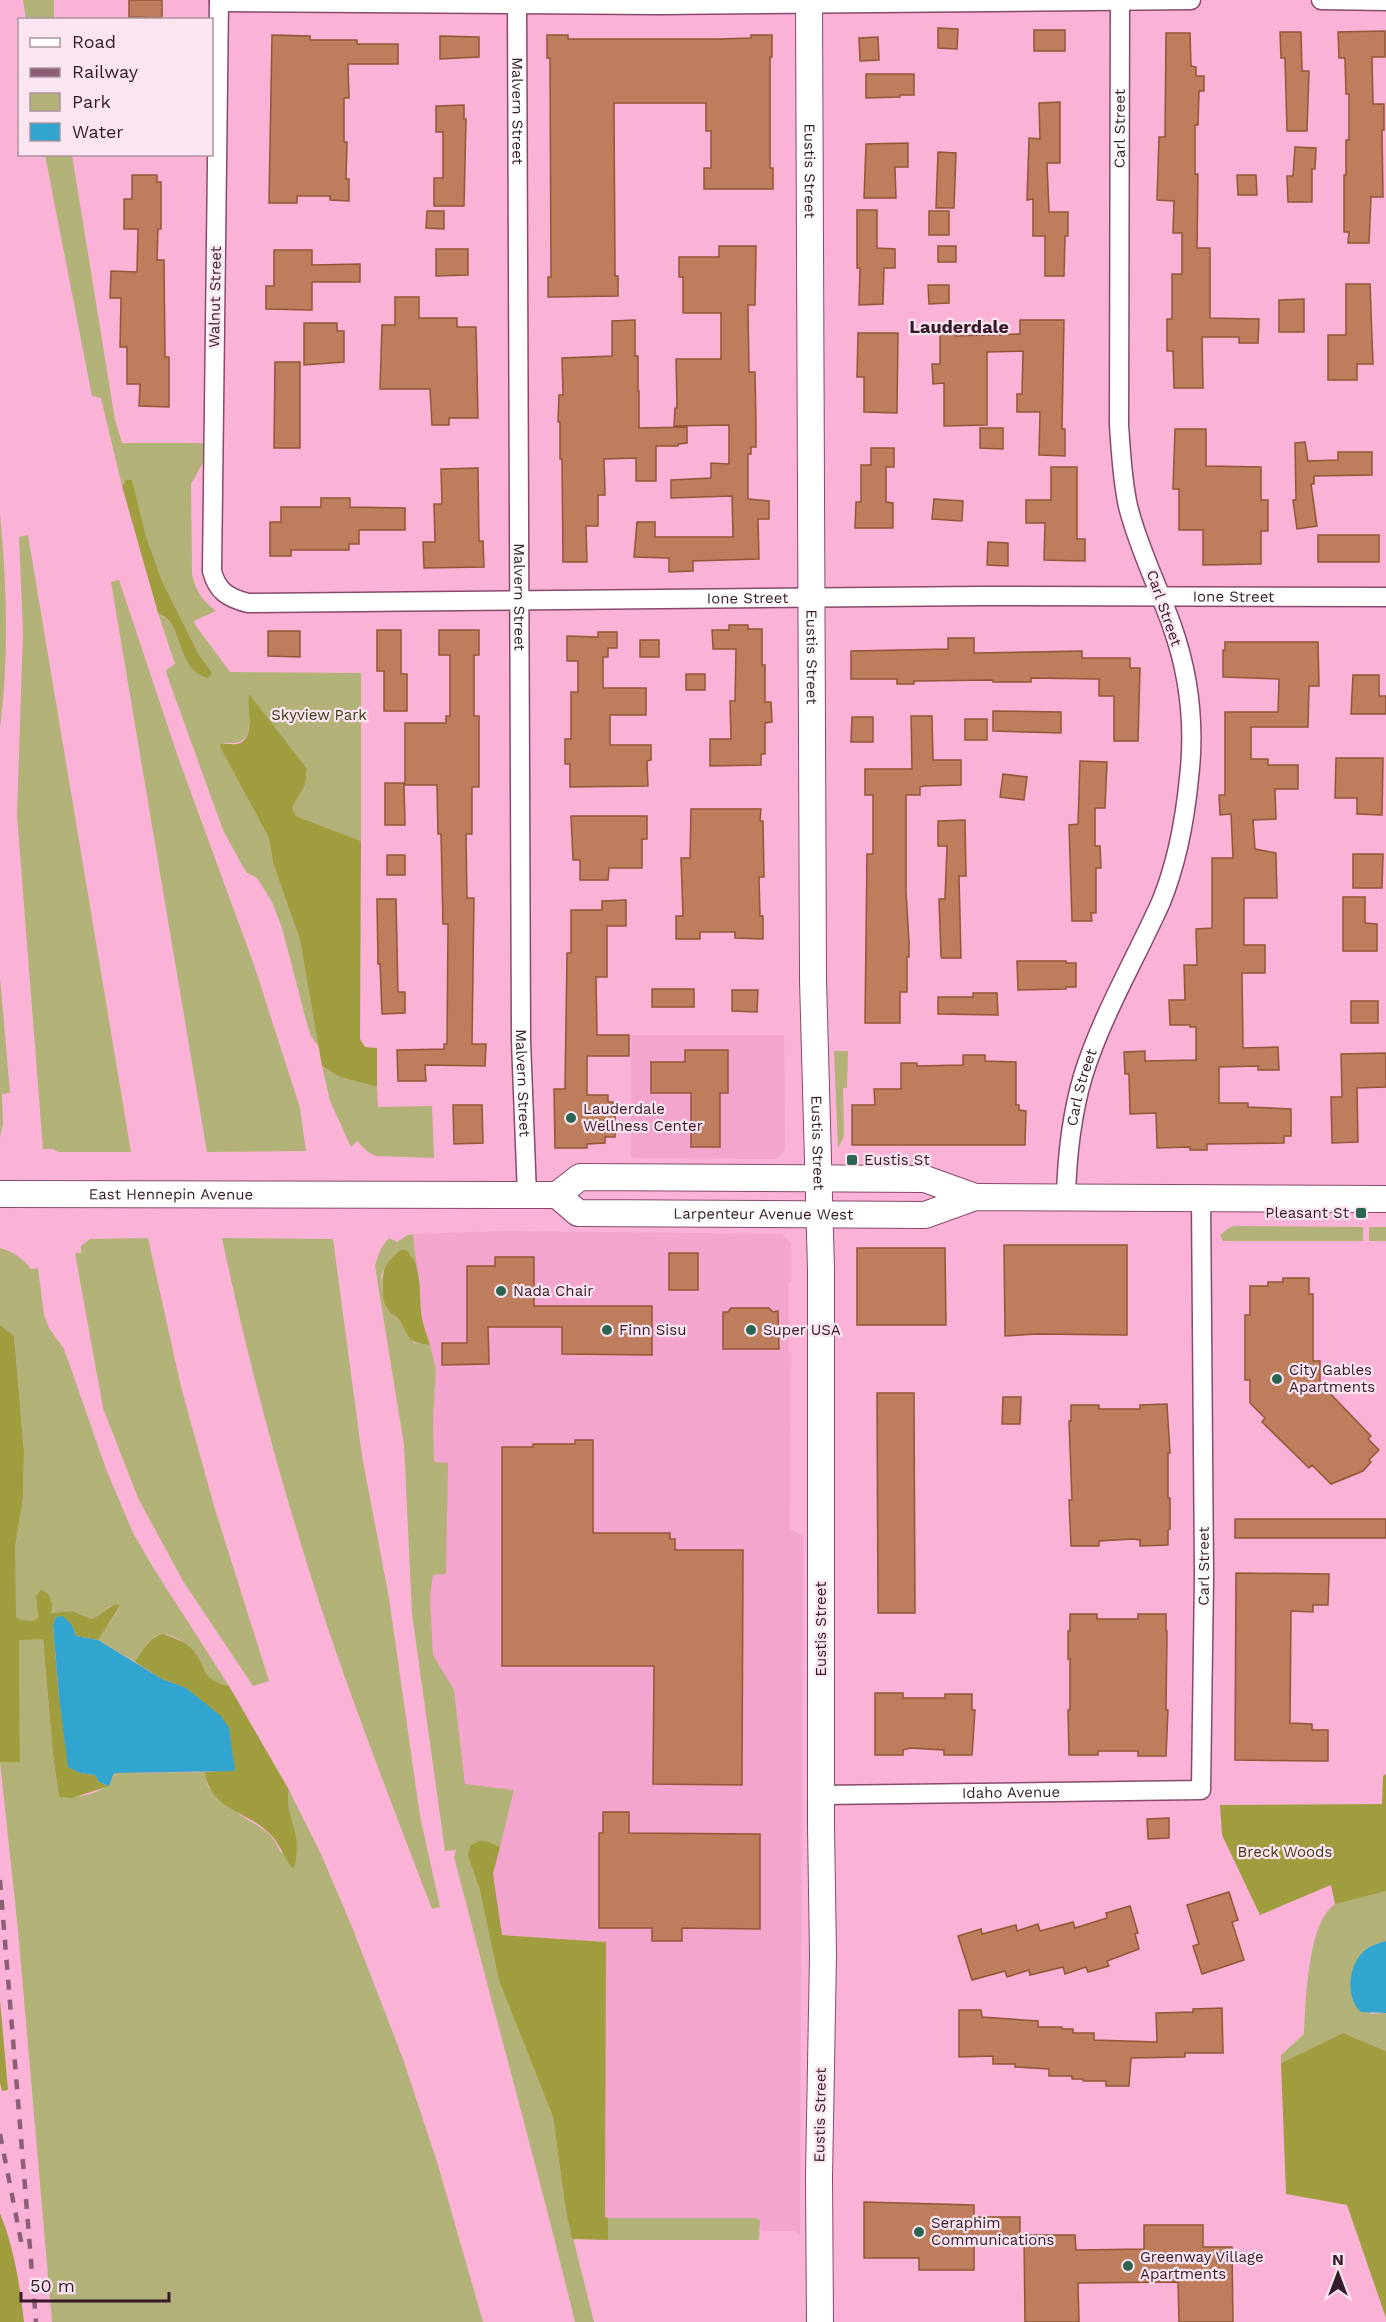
<svg xmlns="http://www.w3.org/2000/svg" width="1386" height="2322" font-family="'Work Sans',sans-serif">
  <rect width="100%" height="100%" fill="#fab3d7"/>
  <path fill="#f3a5cd" d="M631,1035H784L785,1150L777,1159L631,1158Z
    M503,1231L782,1234L791,1243V1282H789V1352H791L790,1529L803,1536L800,2236L795,2231H761L760,2221L605,2218L606,1942L502,1935L493,1874L514,1790L465,1784L454,1690L433,1655L430,1597L433,1574H445L447,1463L434,1462L433,1418L436,1369L422,1317L413,1234Z"/>
  <path fill="#b2b178" d="M23,0H54V19H26Z
    M45,155H72L115,420L122,443H204V461L191,484L192,574C195,590 202,600 216,611L194,621L196,626L230,672L361,673V841L296,816L292,808L305,785L307,769L249,718C249,739 245,744 224,743L220,747L269,838L273,863L300,940L319,1047L311,1036L307,1024L282,928L272,902L257,878L247,873L242,865L223,830L167,675L166,670L175,664L158,613L169,621L209,667L199,655L162,581L124,481L122,486L101,398L92,396Z
    M0,514C7,585 9,658 0,729Z
    M28,535L131,1152H58L53,1149H43L17,815L23,633L19,537Z
    M119,580L179,760L254,965L300,1108L306,1151L207,1152L111,582Z
    M0,977L10,1093L2,1094L3,1124L0,1138Z
    M834,1051H848L847,1088H843L844,1136L838,1148Z
    M322,1066L340,1077L377,1087L378,1107L432,1106L434,1158L376,1156L368,1152L357,1141L351,1147L330,1101Z
    M1234,1226L1363,1227V1241H1223L1220,1235L1229,1228Z
    M1369,1227H1386V1241H1369Z
    M413,1234L417,1268L411,1254L400,1250L392,1257L381,1275L384,1303L388,1310L400,1321L414,1343L430,1345L436,1369L433,1418L434,1462L448,1463L446,1574L433,1575L430,1597L433,1655L454,1690L465,1784L514,1790L500,1847L493,1844L468,1856L480,1890L520,2033L553,2117L565,2205L594,2322H575C537,2166 494,2012 454,1857L456,1850L445,1851L412,1614L404,1445L375,1266C378,1255 381,1246 389,1238L397,1242L408,1235Z
    M148,1238L181,1387L214,1506L269,1681L253,1686L183,1581L138,1498L103,1408L75,1253H81V1246L90,1239Z
    M222,1238L333,1239L362,1456L389,1598L420,1816L440,1907L432,1909C402,1831 372,1753 344,1675C294,1533 253,1385 222,1238Z
    M0,1248C13,1252 22,1257 31,1269L38,1268L44,1315L49,1328L64,1349L106,1469L133,1533L154,1569L229,1686C222,1684 212,1682 207,1676C202,1670 201,1661 197,1654C190,1645 167,1629 156,1636C147,1641 141,1654 135,1662L98,1640L120,1607L110,1606L100,1616L92,1619L72,1611L51,1613L36,1596L38,1618L33,1621L21,1620L15,1617V1548L23,1498L24,1451L14,1336L0,1325Z
    M19,1639H43L53,1755L59,1797C78,1798 110,1794 114,1773L205,1772L208,1787C220,1797 232,1809 245,1818C264,1830 271,1831 281,1853L296,1838C291,1822 285,1807 289,1790L321,1854L352,1927L403,2059L438,2165L483,2322H52L18,1930L0,1762H20Z
    M1386,1891V1941L1376,1944L1351,1979L1352,1999L1372,2014L1386,2013V2051L1343,2033L1281,2063V2055L1304,2034C1306,2003 1307,1919 1337,1903C1351,1896 1370,1894 1386,1891Z
    M608,2218H757L760,2221L759,2240H608Z"/>
  <path fill="#a09d3e" d="M126,480H132L146,537L162,581L199,655L212,673L208,678C183,672 183,644 172,625C169,619 163,616 158,613L122,486Z
    M249,694L307,769L305,785L292,808L296,816L361,841L360,1039L365,1047L377,1048V1087L340,1077L322,1066L300,940L273,863L269,838L220,747L221,744C226,743 232,745 237,744C256,740 247,708 249,694Z
    M400,1250H406C424,1264 418,1297 422,1318C424,1327 427,1336 430,1345C406,1342 411,1339 400,1321C397,1316 390,1314 387,1308C383,1303 383,1297 383,1290C381,1271 385,1263 400,1250Z
    M0,1325L14,1336L24,1451L23,1498L15,1548L16,1617L21,1620L33,1621L38,1618L36,1596L41,1590L48,1593L52,1604L51,1613L72,1611L92,1619C102,1615 107,1607 117,1604L120,1606L98,1640L76,1636L72,1625L56,1617L53,1625L59,1697L80,1773L95,1775L99,1782L109,1786L72,1798L59,1797L53,1755L43,1639L19,1640L20,1762H0Z
    M163,1634C172,1637 183,1641 190,1647C209,1663 195,1678 229,1686L289,1790C285,1808 293,1820 296,1837C298,1847 296,1857 295,1866L292,1868C284,1857 279,1842 269,1833C247,1811 209,1809 205,1772L235,1770L186,1688L162,1679L135,1662C142,1652 150,1636 163,1634Z
    M1386,1774V1891L1335,1904L1331,1885L1260,1915L1222,1835L1220,1805L1382,1804L1383,1776Z
    M479,1841H486L500,1847L493,1874L502,1935L606,1942L605,2217L608,2218V2240L572,2239L565,2205L553,2117L499,1980L480,1890L468,1856L470,1846Z
    M0,2000L8,2090L2,2091L0,2083Z
    M1343,2033L1386,2051V2318L1347,2205L1286,2194L1281,2063Z
    M0,2213C14,2248 20,2285 24,2322H0Z"/>
  <path fill="#31a5cf" d="M63,1616L72,1625L76,1636L98,1640L162,1679L186,1688L221,1716L229,1728L235,1771L114,1773L109,1786L99,1782L95,1775L80,1773L68,1767L59,1697L53,1625L56,1617Z
    M1386,1941V2013L1361,2012C1345,1998 1348,1966 1364,1951C1370,1946 1378,1943 1386,1941Z"/>
  <path fill="#be7d5c" stroke="#935535" stroke-width="1.5" d="M129,0H162V18L129,17Z
    M938,28L958,29L957,49L938,48Z
    M1034,30H1065V51H1034Z
    M1385,31V57H1372L1373,104H1384V130H1382L1383,197H1371L1369,243H1348L1349,232H1344V175H1346V140H1349V94H1346L1345,58H1339L1338,32Z
    M1280,32H1301L1302,71H1309L1307,131H1287L1285,58H1281Z
    M1166,33H1190L1191,66L1196,67V76H1204V91H1199L1198,125H1195V174H1198L1197,248H1210V318L1259,319L1258,343H1239V337H1202L1203,388H1174L1173,351H1167V319H1172V274H1182V233H1173L1174,201L1157,200L1159,137H1165Z
    M272,35L310,36V40H357V44H398V64H348L349,98H344V142H347L346,179H349V201L330,200V196H297V203H269Z
    M547,35H568V39H718L751,38V35H772V57H770V168H773V189H704V168H711V131H706V103H614L615,276H618V296L548,297V277H551L550,58H547Z
    M440,36L479,37V57L440,59Z
    M878,37L879,60L860,61L859,38Z
    M866,74H914V95H900V97L866,98Z
    M1060,102V163H1047L1049,212H1068V236H1065L1064,276H1045V236H1033V199L1027,200L1029,138L1040,139L1039,103Z
    M464,105V119H466L464,206H434V178H443V132H436V106Z
    M908,143V167H895L896,198H864L866,144Z
    M1295,147L1316,148L1315,169H1312V202H1288L1287,176H1293Z
    M938,152L956,153L954,208H936Z
    M132,175H157V182H161V229H158L157,260H164L165,357H169V407L139,406L140,384H127V347H120L121,298H110L111,271L137,272L138,229H124V199H132Z
    M1237,175H1256L1257,195H1238Z
    M857,210H877V248L895,249V268H884L883,304L859,305L860,268H857Z
    M427,211H444V229L426,228Z
    M929,211H949V235H929Z
    M719,246H756L755,305H748L749,372H755L756,426V447H751V454H748V499L769,501V519H758L759,559L693,561V571L669,572V558L634,557L637,522H655V537H733L732,496L671,498V480L711,478V463L729,464V425L674,426L675,408H677L676,359H721V313H683V277H679V257H719Z
    M938,246H956V262H938Z
    M436,249H468V275L436,276Z
    M274,250H312V265L360,264V282H312V310L266,309V286H274Z
    M1346,284H1370L1373,364H1357V380H1328V335H1346Z
    M928,285H949V303L929,304Z
    M395,297H419V318H457V327H476L478,418H449V425H432L430,389H380L382,325H395Z
    M1304,299V332H1279V300Z
    M635,320V356H638V391H639V428L687,427V443L678,444V446H656V481H636V458L604,459L605,495H598V526H586L587,562H563L562,459H560V422H558L559,395H563L562,358L612,356V321Z
    M1020,320H1064L1062,429H1065V456L1039,455L1040,412H1017V394H1022L1023,351L987,352V425L944,426V383L933,384L932,364H940V333H956V336L1020,334Z
    M304,323H337V331H344V362L304,365Z
    M858,333H898L897,413L864,412V377H857Z
    M275,362H300V448H274Z
    M980,428H1003V449L980,448Z
    M1175,429H1206V466L1261,467V500H1268V531H1261V564L1203,565V530H1179V489H1173Z
    M1305,442L1308,461L1338,460V452H1372V475L1314,476V484H1311L1317,526L1297,529L1293,500H1296L1295,443Z
    M871,448H894V467H886V502L893,503V528H855L856,502H861V465H871Z
    M1051,467H1077V539H1085V561L1044,560L1045,523H1026V500H1051Z
    M478,468L479,541H483L484,567L424,568L423,542H435L434,504H442L441,469Z
    M321,498H350V507L405,508V530H359V544H349V550H291V556H270V522H281V507H321Z
    M934,499L963,501L962,521L932,519Z
    M1318,535H1379V562H1318Z
    M988,542L1008,543V566L987,565Z
    M729,625H748V629H762V665H765V702H771L772,722L765,723V754H761V765L710,766V739H731L730,701H735L736,649H713L712,630H729Z
    M377,630H401V674H407V711H384V671H377Z
    M439,630H479V655H474V716H479V787H472V834H466L467,898H474L472,1044H486L485,1066L425,1065L426,1081H398L397,1050L444,1049V1044H447L448,924H443L441,834H438L437,785H405V723H446V716H450V655H439Z
    M268,631H300V657L268,656Z
    M598,632H617V648H608V657H603V688H646V715H610V745H651V760L647,761L648,786L570,787V764H565V739H571V692H578V661H567V636L598,637Z
    M948,638H974V653L1082,651V658H1130V668H1140L1138,741H1114V696H1099V679L1031,678V682H993V680L914,681V684H897V679H851V651L948,649Z
    M640,640H659V657H640Z
    M1225,642H1318L1319,686H1309L1308,727H1251V759H1268V765H1298V789H1275L1276,819L1253,820L1255,849L1276,853L1277,898H1244V945H1265V973H1242L1243,1048L1278,1047L1279,1070H1258V1066L1219,1067V1103H1248V1107L1291,1109V1136H1284V1143L1207,1144V1150H1190V1147L1157,1148L1156,1113L1130,1114L1129,1074H1125L1124,1052L1145,1051V1061L1196,1060V1027H1190V1025H1170L1169,1000H1185L1184,965H1197L1196,929L1212,928V858H1233L1231,814L1220,815L1219,795H1225V712H1278L1279,679L1223,677V650H1225Z
    M686,674H705V690H686Z
    M1353,675H1379V696H1386V714H1351Z
    M993,711L1061,712V733L993,731Z
    M911,716H932L933,760H961V785L924,786L920,787V795H906V892L909,942V957H907V992H900V1023H865L867,854H873V795H865V769H912Z
    M852,717H873V742H851Z
    M965,719H987V740H965Z
    M1336,758H1383L1382,815L1357,814V798H1335Z
    M1080,761L1107,762L1105,808H1095V846H1100L1101,868H1096V913H1091L1092,921H1072L1069,825L1078,824Z
    M1003,774L1027,777L1024,800L1000,797Z
    M385,783H404L405,825H385Z
    M691,809H761L760,821H763L764,877H759L760,916H763V939L735,938V932H700V939H676V916H683L681,858H690Z
    M571,816H647V839H642V868H609L608,880H580V860H573Z
    M965,820L966,876H959L961,958H942L941,957L939,899H945L947,846H938V821Z
    M1353,854H1383L1382,888H1353Z
    M387,855H405V875H387Z
    M1343,897H1365V923L1377,924V951H1343Z
    M377,899H396L398,992H405V1013L382,1014L380,964H378Z
    M626,900V926H607V977H596L597,1035H629V1056H587V1095H608V1102H613V1113H615V1137H605V1143L587,1144V1148H555L554,1089H565L567,953H571V910H602V901Z
    M1017,961H1066V963H1076V987H1066V989L1018,990Z
    M652,989H694V1007H652Z
    M732,990H758L757,1012L732,1011Z
    M973,993H997L998,1015L938,1014V997H973Z
    M1351,1001H1378V1023H1351Z
    M685,1050H728V1093H720V1147H691V1093H651V1062H685Z
    M1386,1053V1087L1357,1088L1358,1142L1332,1143L1331,1097H1342L1341,1054Z
    M963,1055H985V1061L1016,1062V1105H1019V1110L1026,1111L1025,1145H852V1105H875L874,1089H901V1063H917V1066L963,1065Z
    M453,1105H482L483,1143L454,1144Z
    M1004,1245H1127V1335L1037,1334L1005,1336Z
    M857,1248H945L946,1325H857Z
    M669,1253H698V1290H669Z
    M495,1257H534V1306H652V1355L562,1354V1327H488L489,1364L442,1365V1343H467V1266H495Z
    M1283,1278H1309V1294H1313V1361H1320V1383L1371,1436L1368,1439L1379,1450L1369,1460L1371,1462L1363,1471L1331,1484L1312,1465L1309,1468L1262,1422L1265,1418L1250,1403V1380H1245V1315H1250V1286H1268V1282H1283Z
    M731,1308H769L773,1312L778,1311L779,1349H723V1312H728Z
    M877,1393H914L915,1613H878Z
    M1003,1397H1021L1020,1424H1002Z
    M1167,1404L1170,1453H1168V1498H1170V1529L1168,1530V1545L1140,1546V1540L1133,1539L1099,1541V1546H1071L1069,1500H1072L1069,1421H1071V1405H1099V1409H1140V1405Z
    M575,1440H593V1533H670V1539H675V1550H743L742,1785L653,1784L654,1666H502V1447H533V1444H575Z
    M1235,1519H1386V1538H1235Z
    M1236,1573L1329,1574L1328,1605H1313V1612L1291,1611L1290,1723L1312,1724V1730H1328V1761L1235,1760Z
    M1070,1614H1097V1619H1138V1614H1166V1631H1167L1166,1710H1168L1166,1756H1138V1751H1098V1755H1069L1068,1710H1070V1659H1068V1631H1070Z
    M875,1693H903V1698H945V1694H972V1710H975L972,1755H944V1750L910,1748L903,1750V1755H875Z
    M603,1812H629V1833L760,1834V1929L682,1928V1941H652V1928H599V1833H603Z
    M1169,1818V1838L1148,1839L1147,1819Z
    M1229,1892L1238,1920L1232,1922L1244,1960L1202,1974L1193,1946L1199,1944L1187,1905Z
    M1130,1906L1138,1933L1135,1934L1139,1949L1107,1961L1109,1966L1088,1972L1086,1967L1065,1974L1063,1967L1030,1975L1029,1970L1007,1977L1005,1971L972,1980L958,1936L981,1929L982,1934L1016,1925L1017,1931L1038,1924L1040,1931L1073,1922L1075,1928L1107,1918L1106,1913Z
    M1222,2008L1223,2053H1185V2057L1131,2058L1129,2086H1106V2081H1083V2079H1072V2076H1049V2069L1015,2067V2064H993V2056L959,2057V2010H981L982,2017L1038,2021V2027H1062V2029H1073V2033H1094V2040L1157,2042L1156,2013L1193,2012V2009Z
    M864,2202L974,2205V2217H1020V2240L974,2239V2270H919V2258H864Z
    M1144,2225H1203V2247H1232L1233,2322H1179L1178,2282L1078,2283L1079,2322H1025L1024,2235H1075L1076,2250L1144,2249Z"/>
  <g fill="none" stroke-linecap="round" stroke-linejoin="round">
    <defs>
      <g id="street">
        <path id="s1" d="M219,0L212,571C217,591 228,598 248,603L982,596L1386,597"/>
        <path id="s2" d="M517,0L521,1041L527,1195"/>
        <path d="M1321,0L1386,1"/>
        <path d="M219,2L660,5L1191,0"/>
        <path id="s3" d="M1066,1197C1067,1155 1071,1117 1083,1076C1102,1015 1135,960 1161,902C1177,863 1185,819 1189,778C1195,727 1189,674 1172,626C1158,586 1138,547 1128,506C1122,479 1121,452 1119,425L1120,0"/>
        <path id="s4" d="M821,1795L1201,1790L1204,1576L1201,1198"/>
      </g>
      <g id="secondary">
        <path id="s5" d="M809,0L813,980L821,1269V1826L823,1955L819,2176L820,2322"/>
        <path id="s6" d="M0,1194L557,1195L580,1177L925,1179L975,1197"/>
        <path id="s7" d="M557,1195L578,1213L925,1215L975,1197L1386,1199"/>
      </g>
    </defs>
    <use href="#street" stroke="#874a6b" stroke-width="21"/>
    <use href="#secondary" stroke="#874a6b" stroke-width="28"/>
    <use href="#street" stroke="#fff" stroke-width="18"/>
    <use href="#secondary" stroke="#fff" stroke-width="26"/>
    <path stroke="#8d5f77" stroke-width="4.5" stroke-dasharray="10 10" stroke-linecap="butt" d="M0,1880L36,2322
      M0,2134L23,2251"/>
  </g>
  <g fill="#2a6651" stroke="#fbe5f0" stroke-width="2">
    <circle cx="571" cy="1118" r="6"/>
    <rect x="846" y="1154" width="12" height="12" rx="3"/>
    <rect x="1355" y="1207" width="12" height="12" rx="3"/>
    <circle cx="501" cy="1291" r="6"/>
    <circle cx="607" cy="1330" r="6"/>
    <circle cx="751" cy="1330" r="6"/>
    <circle cx="1277" cy="1379" r="6"/>
    <circle cx="919" cy="2232" r="6"/>
    <circle cx="1128" cy="2266" r="6"/>
  </g>
  <g text-anchor="middle" dominant-baseline="central" stroke-width="4.5" stroke-linejoin="round" paint-order="stroke">
    <g font-size="15" fill="#351b29" stroke="#fbe5f0">
      <text stroke="none"><textPath href="#s2" startOffset="111">Malvern Street</textPath></text>
      <text stroke="none"><textPath href="#s3" startOffset="1101">Carl Street</textPath></text>
      <text stroke="none"><textPath href="#s5" startOffset="171">Eustis Street</textPath></text>
      <text transform="translate(215 297) rotate(-89)">Walnut Street</text>
      <text stroke="none"><textPath href="#s2" startOffset="597">Malvern Street</textPath></text>
      <text stroke="none"><textPath href="#s1" startOffset="1608">Ione Street</textPath></text>
      <text stroke="none"><textPath href="#s1" startOffset="1122">Ione Street</textPath></text>
      <text transform="translate(1164 608) rotate(71)">Carl Street</text>
      <text stroke="none"><textPath href="#s5" startOffset="657">Eustis Street</textPath></text>
      <text stroke="none"><textPath href="#s2" startOffset="1083">Malvern Street</textPath></text>
      <text stroke="none"><textPath href="#s3" startOffset="111">Carl Street</textPath></text>
      <text stroke="none"><textPath href="#s5" startOffset="1143">Eustis Street</textPath></text>
      <text stroke="none"><textPath href="#s6" startOffset="171">East Hennepin Avenue</textPath></text>
      <text stroke="none"><textPath href="#s7" startOffset="213">Larpenteur Avenue West</textPath></text>
      <text stroke="none"><textPath href="#s4" startOffset="604">Carl Street</textPath></text>
      <text transform="translate(821 1629) rotate(-90)">Eustis Street</text>
      <text stroke="none"><textPath href="#s4" startOffset="190">Idaho Avenue</textPath></text>
      <text transform="translate(820 2115) rotate(-89)">Eustis Street</text>
    </g>
    <g font-size="15" fill="#3f3e16" stroke="#fbe5f0">
      <text x="319" y="715">Skyview Park</text>
      <text x="1285" y="1852">Breck Woods</text>
    </g>
    <g font-size="15" fill="#351b29" stroke="#fbe5f0" text-anchor="start">
      <text x="583" y="1109">Lauderdale<tspan x="583" dy="17">Wellness Center</tspan></text>
      <text x="864" y="1160">Eustis St</text>
      <text x="1349" y="1213" text-anchor="end">Pleasant St</text>
      <text x="513" y="1291">Nada Chair</text>
      <text x="619" y="1330">Finn Sisu</text>
      <text x="763" y="1330">Super USA</text>
      <text x="1289" y="1370">City Gables<tspan x="1289" dy="17">Apartments</tspan></text>
      <text x="931" y="2223">Seraphim<tspan x="931" dy="17">Communications</tspan></text>
      <text x="1140" y="2257">Greenway Village<tspan x="1140" dy="17">Apartments</tspan></text>
    </g>
    <g font-size="18" font-weight="bold" fill="#351b29" stroke="#fbe5f0">
      <text x="959" y="326">Lauderdale</text>
    </g>
  </g>
  <rect x="18" y="18" width="195" height="138" fill="#fbe5f0" stroke="#ac94a0" stroke-width="1.5"/>
  <rect x="30" y="38" width="30" height="9" fill="#ffffff" stroke="#ac94a0" stroke-width="1.5"/>
  <text x="72" y="48" font-size="18" fill="#351b29">Road</text>
  <rect x="30" y="68" width="30" height="9" fill="#8d5f77" stroke="#ac94a0" stroke-width="1.5"/>
  <text x="72" y="78" font-size="18" fill="#351b29">Railway</text>
  <rect x="30" y="93" width="30" height="18" fill="#b2b178" stroke="#ac94a0" stroke-width="1.5"/>
  <text x="72" y="108" font-size="18" fill="#351b29">Park</text>
  <rect x="30" y="123" width="30" height="18" fill="#31a5cf" stroke="#ac94a0" stroke-width="1.5"/>
  <text x="72" y="138" font-size="18" fill="#351b29">Water</text>
  <g transform="translate(1338 2274)" stroke="#fbe5f0" stroke-width="4.5" paint-order="stroke">
  <path d="M0-4.5L10 22L0 15L-10 22Z" fill="#351b29"/>
  <text y="-9" font-size="16" font-weight="bold" text-anchor="middle" fill="#351b29">N</text>
  </g>
  <path d="M21 2292v9h148v-9" fill="none" stroke="#351b29" stroke-width="3"/>
  <text x="30" y="2292" font-size="18" fill="#351b29" stroke="#fbe5f0" stroke-width="4.5" paint-order="stroke">50 m</text>
</svg>
